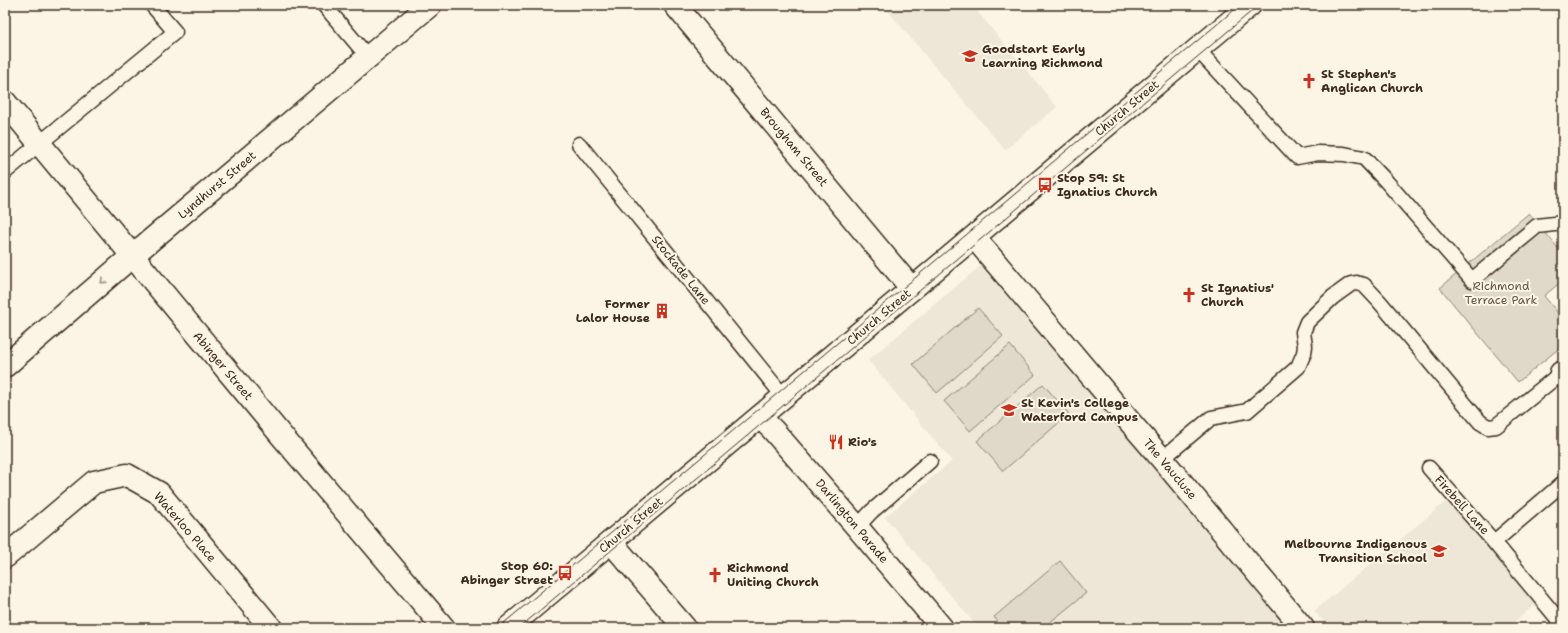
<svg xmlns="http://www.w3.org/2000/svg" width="1568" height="633" font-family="'Shantell Sans',sans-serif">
  <rect width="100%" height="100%" fill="#fcf5e5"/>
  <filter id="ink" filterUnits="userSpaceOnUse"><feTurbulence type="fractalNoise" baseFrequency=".025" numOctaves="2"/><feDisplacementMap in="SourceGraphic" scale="8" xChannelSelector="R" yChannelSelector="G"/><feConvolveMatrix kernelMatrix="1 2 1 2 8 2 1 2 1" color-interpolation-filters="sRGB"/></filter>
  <g filter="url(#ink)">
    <path fill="#eee6d6" d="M883,5H972L1057,107L1005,150Z
      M984,263L1289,628H978L885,517L952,461L868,360Z
      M1449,499L1537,603L1507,628H1328L1314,611Z"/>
    <path fill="#e0d8c8" stroke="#8e8173" d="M1529,213L1563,254V280L1544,296L1563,319V345L1518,382L1440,288Z
      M978,308L1003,336L937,393L913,364Z
      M1010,345L1035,375L970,431L944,401Z
      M1043,384L1069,414L1003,471L977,441Z
      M1060,561L1086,593L1043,628H1003L994,617Z"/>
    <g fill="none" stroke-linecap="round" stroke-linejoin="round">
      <defs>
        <path id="service" d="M324,5L368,57
          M1197,49L1297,157L1318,153L1344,154L1364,158L1386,181L1472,280L1537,226L1563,223
          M579,144L784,397
          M5,172L175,32L152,5
          M1162,459L1211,418L1247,411L1298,367L1304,353L1305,346L1303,332L1307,322L1333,297L1351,284L1356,283L1364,285L1379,301L1480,422L1488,427L1496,426L1561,373
          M1429,468L1494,542L1563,625
          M857,527L871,512L930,461
          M1494,542L1563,483"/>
        <path id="minor" d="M675,5L912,289
          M5,102L280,434L444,628
          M974,237L1130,422L1162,459L1303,628
          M5,366L145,245L430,5
          M1561,373L1563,376
          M760,417L773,430L857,527L942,628
          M611,542L685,628
          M5,557L94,482L127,475L159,493L271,628"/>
        <path id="secondary" d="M508,628L1250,5"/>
      </defs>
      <use href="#service" stroke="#3b2a1e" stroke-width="17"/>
      <use href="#minor" stroke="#3b2a1e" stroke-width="25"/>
      <use href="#secondary" stroke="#3b2a1e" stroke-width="25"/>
      <use href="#service" stroke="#fcf5e5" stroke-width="14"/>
      <use href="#minor" stroke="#fcf5e5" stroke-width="22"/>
      <use href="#secondary" stroke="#fcf5e5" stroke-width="22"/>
      <path stroke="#3b2a1e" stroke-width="1" d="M498,628L1240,5
        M519,628L1259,5"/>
    </g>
    <defs><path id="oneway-chevron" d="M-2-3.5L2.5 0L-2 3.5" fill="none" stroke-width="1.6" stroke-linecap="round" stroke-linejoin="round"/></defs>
    <use stroke="#9c9082" href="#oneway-chevron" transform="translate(103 281) rotate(139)"/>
  </g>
  <defs>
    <symbol id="school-bare" viewBox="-9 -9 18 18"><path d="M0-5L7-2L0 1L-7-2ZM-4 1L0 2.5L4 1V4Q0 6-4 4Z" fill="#c8321e" stroke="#fcf5e5" stroke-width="2.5" paint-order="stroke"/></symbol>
    <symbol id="church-bare" viewBox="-9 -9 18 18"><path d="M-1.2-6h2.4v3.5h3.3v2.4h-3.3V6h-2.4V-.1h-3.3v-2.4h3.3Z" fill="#c8321e" stroke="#fcf5e5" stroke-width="2.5" paint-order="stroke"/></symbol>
    <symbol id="bus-bare" viewBox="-9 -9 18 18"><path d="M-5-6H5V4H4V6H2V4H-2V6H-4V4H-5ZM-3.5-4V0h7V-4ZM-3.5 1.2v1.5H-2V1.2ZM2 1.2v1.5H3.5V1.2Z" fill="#c8321e" stroke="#fcf5e5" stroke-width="2.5" paint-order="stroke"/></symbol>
    <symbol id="building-bare" viewBox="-9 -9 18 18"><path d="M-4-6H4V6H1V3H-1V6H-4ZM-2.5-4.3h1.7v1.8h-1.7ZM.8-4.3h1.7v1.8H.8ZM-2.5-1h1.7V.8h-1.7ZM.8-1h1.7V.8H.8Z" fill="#c8321e" stroke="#fcf5e5" stroke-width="2.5" paint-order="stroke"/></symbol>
    <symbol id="restaurant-bare" viewBox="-9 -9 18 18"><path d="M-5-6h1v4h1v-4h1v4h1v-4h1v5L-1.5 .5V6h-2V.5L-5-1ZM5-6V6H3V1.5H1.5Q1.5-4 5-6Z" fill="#c8321e" stroke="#fcf5e5" stroke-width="2.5" paint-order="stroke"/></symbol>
  </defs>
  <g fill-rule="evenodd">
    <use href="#school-bare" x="959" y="45" width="22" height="22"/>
    <use href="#church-bare" x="1298" y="70" width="22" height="22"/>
    <use href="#bus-bare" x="1034" y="174" width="22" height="22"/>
    <use href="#church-bare" x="1178" y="284" width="22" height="22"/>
    <use href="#building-bare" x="651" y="300" width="22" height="22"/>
    <use href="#school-bare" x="998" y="399" width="22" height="22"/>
    <use href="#restaurant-bare" x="825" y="431" width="22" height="22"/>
    <use href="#school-bare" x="1428" y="540" width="22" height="22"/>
    <use href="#bus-bare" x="554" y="562" width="22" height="22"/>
    <use href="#church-bare" x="704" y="564" width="22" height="22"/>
  </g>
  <g text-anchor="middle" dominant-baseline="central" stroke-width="4" stroke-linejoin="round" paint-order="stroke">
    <g font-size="12" font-weight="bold" fill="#3b2a1e" stroke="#fcf5e5" text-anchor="start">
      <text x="982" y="49">Goodstart Early<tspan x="982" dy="14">Learning Richmond</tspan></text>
      <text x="1321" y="74">St Stephen's<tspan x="1321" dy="14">Anglican Church</tspan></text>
      <text x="1057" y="178">Stop 59: St<tspan x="1057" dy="14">Ignatius Church</tspan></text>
      <text x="1201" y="288">St Ignatius'<tspan x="1201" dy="14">Church</tspan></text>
      <text x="650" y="304" text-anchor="end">Former<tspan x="650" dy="14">Lalor House</tspan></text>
      <text x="1021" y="403">St Kevin's College<tspan x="1021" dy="14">Waterford Campus</tspan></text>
      <text x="848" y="442">Rio's</text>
      <text x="1427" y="544" text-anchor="end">Melbourne Indigenous<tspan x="1427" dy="14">Transition School</tspan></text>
      <text x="553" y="566" text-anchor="end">Stop 60:<tspan x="553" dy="14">Abinger Street</tspan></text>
      <text x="727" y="568">Richmond<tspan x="727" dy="14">Uniting Church</tspan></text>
    </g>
    <g font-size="12" fill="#3b2a1e" stroke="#fcf5e5">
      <text transform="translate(1127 108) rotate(-40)">Church Street</text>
      <text transform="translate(794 147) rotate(50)">Brougham Street</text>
      <text transform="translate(217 185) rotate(-40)">Lyndhurst Street</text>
      <text transform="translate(681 270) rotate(51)">Stockade Lane</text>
      <text transform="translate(879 317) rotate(-40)">Church Street</text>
      <text transform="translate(223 366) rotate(50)">Abinger Street</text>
      <text transform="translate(1170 469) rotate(50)">The Vaucluse</text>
      <text transform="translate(1462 505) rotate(48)">Firebell Lane</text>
      <text transform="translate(852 521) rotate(50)">Darlington Parade</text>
      <text transform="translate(631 525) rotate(-40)">Church Street</text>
      <text transform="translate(185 527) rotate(49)">Waterloo Place</text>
    </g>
    <g font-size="12" fill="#645648" stroke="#fcf5e5">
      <text x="1501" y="286">Richmond<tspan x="1501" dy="14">Terrace Park</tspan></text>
    </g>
  </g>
  <rect width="1568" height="633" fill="none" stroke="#fcf5e5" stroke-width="20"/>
  <rect x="10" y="10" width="1548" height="613" fill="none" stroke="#3b2a1e" stroke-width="1.5" filter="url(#ink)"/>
</svg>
